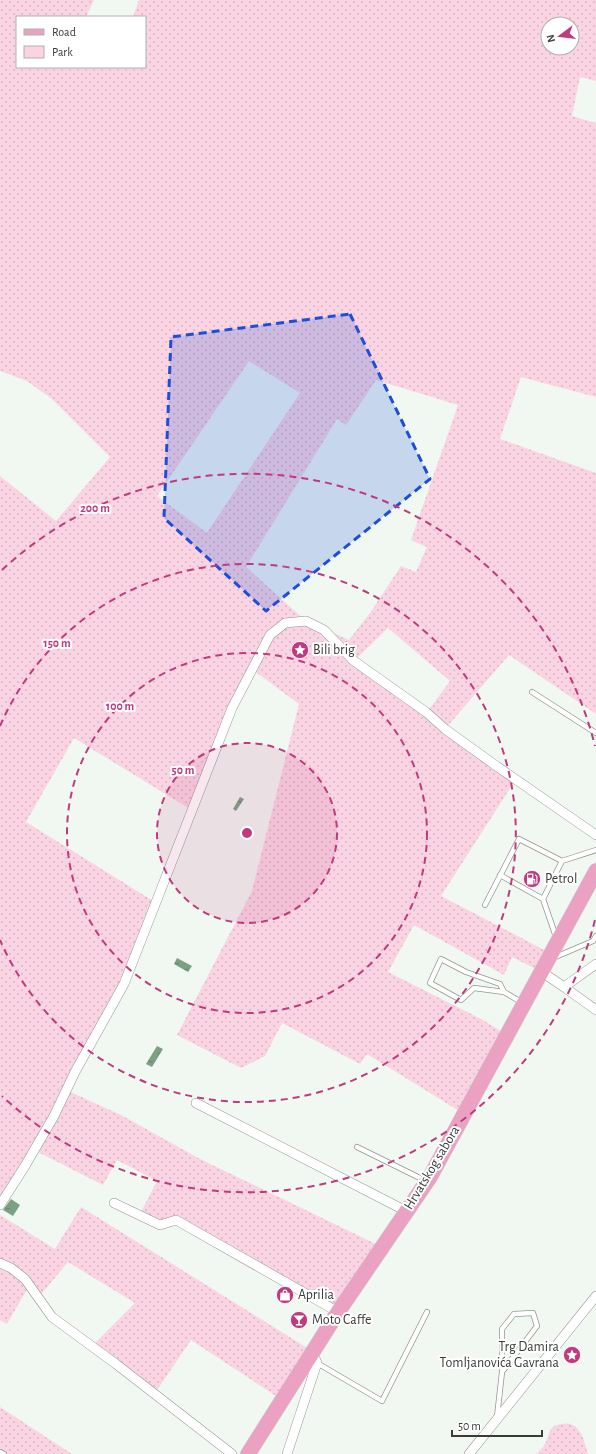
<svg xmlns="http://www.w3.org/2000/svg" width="596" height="1454" font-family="'Alegreya Sans',sans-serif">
  <defs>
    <pattern id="green-dots" width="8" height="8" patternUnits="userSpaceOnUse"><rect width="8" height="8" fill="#fad4e2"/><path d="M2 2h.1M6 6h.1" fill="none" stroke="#d7b7c3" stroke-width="1.8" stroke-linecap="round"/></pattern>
    <pattern id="water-ripples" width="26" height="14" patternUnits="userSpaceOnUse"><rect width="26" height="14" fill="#7ba280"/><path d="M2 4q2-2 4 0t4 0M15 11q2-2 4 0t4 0" fill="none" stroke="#66856a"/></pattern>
  </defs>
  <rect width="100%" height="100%" fill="#f1f8f2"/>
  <path fill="url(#green-dots)" fill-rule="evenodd" d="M0,0H94L86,17H17V67H145V17H133L139,0H596V81L580,77L572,116L596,123V397L521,377L500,439L596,473V714L509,655L445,729L516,779L441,896L552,954L542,972L512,957L504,975L414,925L388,972L483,1020L507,1035L464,1114L367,1054L360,1064L282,1023L265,1056L241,1068L177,1035L252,891L299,704L253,670L190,809L74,738L26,822L158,904L124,984L66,1090L121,1115L200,1159L382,1247L338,1312L176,1216L161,1223L141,1212L157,1181L117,1160L103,1185L34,1150L0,1205V476L56,521L110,457L52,399L27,381L0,371ZM548,24H572V48H548ZM249,361L300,393L207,533L157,496ZM376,380L458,405L411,540L427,547L416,572L401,566L370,613L349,640L306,621L246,567L337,419L346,425ZM388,628L450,681L427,712L355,660Z
    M81,1207L312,1351L282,1400L191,1340L155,1393L92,1346L135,1303L68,1262L38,1298L29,1286L7,1324L0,1320V1215L55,1249Z
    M0,1407L72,1454H0Z
    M560,1424C563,1424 567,1423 570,1424C582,1427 585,1444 588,1454H536C539,1451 543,1448 545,1444C550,1436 547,1427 560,1424Z"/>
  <path fill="url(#water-ripples)" d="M240,797L244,799L236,811L233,809Z
    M177,958L192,966L188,972L174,964Z
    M157,1046L163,1049L152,1067L146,1064Z
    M11,1199L20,1205L13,1216L3,1210Z"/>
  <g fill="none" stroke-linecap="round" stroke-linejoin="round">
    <defs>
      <path id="lane" d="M532,692L596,733
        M500,875L543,899
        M485,905L519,839L562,861
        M556,937L543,899L562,861L596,850
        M553,958L593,941L596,936
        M504,992L474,988L461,1000L430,983L441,959L466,972L500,984L504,992L523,1003
        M357,1147L426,1181
        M317,1363L382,1401L427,1312
        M497,1417L502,1372V1329L514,1314L533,1313L537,1326L502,1372
        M0,1452L4,1454"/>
      <path id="street" d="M542,972L564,987L596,964
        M564,987L596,1010
        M196,1103L406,1211
        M114,1203L160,1225L176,1220L338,1312
        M0,1205L25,1166L54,1116L75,1072L124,984L232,708L270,635L285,623L306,621L324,630L354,661L426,712L445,729L495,765L596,835
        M0,1263L11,1268L25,1279L52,1317L116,1364L232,1454
        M287,1454L317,1363L312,1351
        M469,1454L596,1296"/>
      <path id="primary" d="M248,1454L338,1312L430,1177L596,871"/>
    </defs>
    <use href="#lane" stroke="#919791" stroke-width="6"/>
    <use href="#street" stroke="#919791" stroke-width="10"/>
    <use href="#primary" stroke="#d3d4d3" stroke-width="16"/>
    <use href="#lane" stroke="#fff" stroke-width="4.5"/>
    <use href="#street" stroke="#fff" stroke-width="9"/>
    <use href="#primary" stroke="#eaa1c2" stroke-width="15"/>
  </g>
  <path fill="#1d4ed8" fill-opacity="0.2" stroke="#1d4ed8" stroke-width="3" stroke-dasharray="8 5" stroke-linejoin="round" d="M350,314L430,479L266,611L164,518L171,337Z"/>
  <circle cx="247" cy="833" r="90" fill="#c03a7d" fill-opacity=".12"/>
  <g fill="none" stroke="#c03a7d" stroke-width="2" stroke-dasharray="7 5">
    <circle cx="247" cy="833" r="90"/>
    <circle cx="247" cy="833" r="180"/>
    <path d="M0 726A269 269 0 1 1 0 940"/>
    <path d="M595 920A359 359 0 0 1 2 1096M2 570A359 359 0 0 1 595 746"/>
  </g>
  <defs>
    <symbol id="sight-disc" viewBox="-11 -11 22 22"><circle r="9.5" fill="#c03a7d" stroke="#fff"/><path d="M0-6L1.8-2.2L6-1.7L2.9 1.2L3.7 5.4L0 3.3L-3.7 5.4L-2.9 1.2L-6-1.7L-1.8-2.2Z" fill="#fff"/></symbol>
    <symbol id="fuel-disc" viewBox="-11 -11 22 22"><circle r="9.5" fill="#c03a7d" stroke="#fff"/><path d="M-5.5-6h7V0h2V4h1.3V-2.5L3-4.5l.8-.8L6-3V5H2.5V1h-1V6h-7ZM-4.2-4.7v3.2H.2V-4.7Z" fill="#fff"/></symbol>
    <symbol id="shop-disc" viewBox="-11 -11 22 22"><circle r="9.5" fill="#c03a7d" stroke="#fff"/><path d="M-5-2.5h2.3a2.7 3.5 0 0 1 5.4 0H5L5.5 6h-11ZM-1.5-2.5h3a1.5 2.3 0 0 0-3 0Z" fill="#fff"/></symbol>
    <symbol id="bar-disc" viewBox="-11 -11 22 22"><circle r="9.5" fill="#c03a7d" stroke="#fff"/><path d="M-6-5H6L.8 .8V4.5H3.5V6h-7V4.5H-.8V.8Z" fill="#fff"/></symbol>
  </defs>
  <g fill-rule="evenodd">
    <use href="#sight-disc" x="290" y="640" width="20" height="20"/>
    <use href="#fuel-disc" x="522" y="869" width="20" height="20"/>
    <use href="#shop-disc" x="275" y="1285" width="20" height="20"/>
    <use href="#bar-disc" x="289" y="1310" width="20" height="20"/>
    <use href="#sight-disc" x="562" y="1345" width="20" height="20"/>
  </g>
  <g text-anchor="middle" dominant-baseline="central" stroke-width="4" stroke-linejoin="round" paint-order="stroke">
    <g font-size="14" fill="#383b38" stroke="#fff" text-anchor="start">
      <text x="313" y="650">Bili brig</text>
      <text x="545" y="879">Petrol</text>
      <text x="298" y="1295">Aprilia</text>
      <text x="312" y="1320">Moto Caffe</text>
      <text x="559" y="1347" text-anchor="end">Trg Damira<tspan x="559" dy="16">Tomljanovića Gavrana</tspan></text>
    </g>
    <g font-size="14" fill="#383b38" stroke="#fff">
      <text transform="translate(432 1168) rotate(-59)">Hrvatskog sabora</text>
    </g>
  </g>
  <circle cx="247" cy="833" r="6" fill="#c03a7d" stroke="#fff" stroke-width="2"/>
  <g font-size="12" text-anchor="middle" font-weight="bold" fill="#c03a7d" stroke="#fff" stroke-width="4" stroke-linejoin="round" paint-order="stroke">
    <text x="95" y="512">200 m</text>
    <text x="57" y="647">150 m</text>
    <text x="120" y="710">100 m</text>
    <text x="183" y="774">50 m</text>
  </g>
  <rect x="16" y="16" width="130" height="52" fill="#ffffff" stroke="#afb1af"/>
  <rect x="24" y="29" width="20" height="6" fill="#eaa1c2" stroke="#afb1af"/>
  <text x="52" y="36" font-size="12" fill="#383b38">Road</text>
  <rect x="24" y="46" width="20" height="12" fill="#fad4e2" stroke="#afb1af"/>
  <text x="52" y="56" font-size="12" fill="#383b38">Park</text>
  <g transform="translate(560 36) rotate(255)"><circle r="19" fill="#ffffff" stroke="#afb1af"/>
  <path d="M0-3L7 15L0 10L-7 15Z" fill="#c03a7d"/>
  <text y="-6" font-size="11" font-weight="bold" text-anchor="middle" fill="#383b38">N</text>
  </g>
  <path d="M452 1430v6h90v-6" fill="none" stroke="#383b38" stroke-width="2"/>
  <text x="458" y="1430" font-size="12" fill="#383b38" stroke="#ffffff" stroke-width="3" paint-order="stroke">50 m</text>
</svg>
